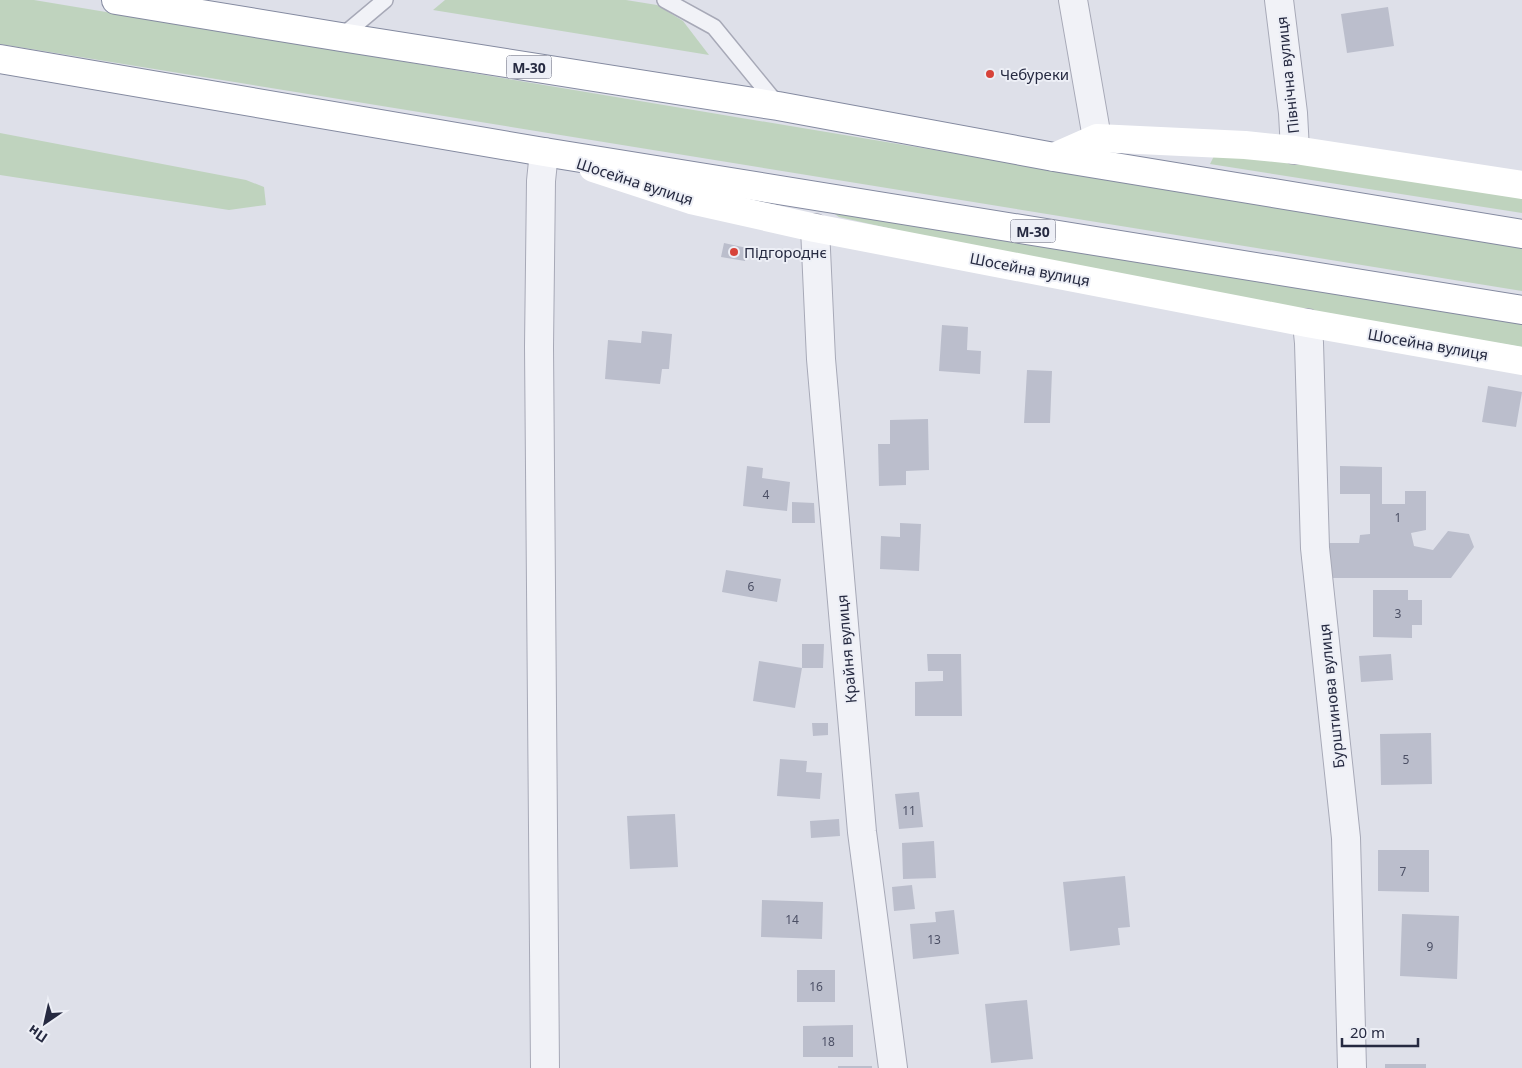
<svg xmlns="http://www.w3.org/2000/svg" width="1522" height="1068" font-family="'Noto Sans',sans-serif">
  <rect width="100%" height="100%" fill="#dee0e9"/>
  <path fill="#bfd3be" d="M0,0H34L1522,248V291L0,44Z
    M445,0H626L657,5L683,21L709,55L433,10Z
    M0,133L246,180L264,187L266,205L229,210L0,175Z
    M1216,152L1522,194V213L1210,164Z
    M829,210L1522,322V347L1337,317L1012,256L839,217Z"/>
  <path fill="#bbbecc" d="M1388,7L1394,46L1347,53L1341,14Z
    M724,243L747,248L745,261L721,257Z
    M942,325L968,327L967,350L981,351L980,374L939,371Z
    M642,331L672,334L669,369H662L660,384L605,379L608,340L641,343Z
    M1027,370L1052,371L1050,423H1024Z
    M1488,386L1522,392L1516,427L1482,422Z
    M928,419L929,470L906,471V485L879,486L878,444H890V420Z
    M747,466L763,468L762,478L790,482L787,511L743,506Z
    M1340,466L1382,467V504H1405V491H1426V530L1411,533L1414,546L1433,550L1448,531L1469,534L1474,547L1451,578H1327V543H1359L1360,535L1370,534V494H1340Z
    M792,502L814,503L815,523H792Z
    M900,523L921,524L919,571L880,569L881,536L900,537Z
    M726,570L781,579L777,602L722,592Z
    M1373,590H1408V600H1422V625H1412V638L1373,637Z
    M802,644H824L823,668H802Z
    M927,654H961L962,716H915V682L943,681V671H928Z
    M1391,654L1393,680L1361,682L1359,656Z
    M759,661L802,668L795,708L753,701Z
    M812,723H828V735L813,736Z
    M1431,733L1432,784L1381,785L1380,734Z
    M780,759L807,761L806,772L822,773L820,799L777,796Z
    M919,792L923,827L899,829L895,794Z
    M675,814L678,867L630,869L627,816Z
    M839,819L840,836L811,838L810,821Z
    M934,841L936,878L903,879L902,843Z
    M1378,850H1429V892L1378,891Z
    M1125,876L1130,927L1118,928L1120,945L1070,951L1063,882Z
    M912,885L915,909L894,911L892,887Z
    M762,900L823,902L822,939L761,937Z
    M954,910L959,954L913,959L910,924L936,922L935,912Z
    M1402,914L1459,916L1457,979L1400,976Z
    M797,970H835V1002H797Z
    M1027,1000L1033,1059L991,1063L985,1004Z
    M853,1025V1057H803V1026Z
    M1385,1064H1426V1068H1385Z
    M838,1066H872V1068H838Z"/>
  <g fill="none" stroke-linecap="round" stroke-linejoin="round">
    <defs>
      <path id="lane" d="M665,0L714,27L777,104
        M341,37L385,0"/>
      <path id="street" d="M1073,0L1097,138
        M1279,0L1293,113L1295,150
        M544,152L541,181L539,347L545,1068
        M815,228L821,359L862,832L893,1068
        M1307,323L1309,343L1315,548L1346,838L1352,1068"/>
      <path id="highway" d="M116,0L341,37L778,106L1054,157L1522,234
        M0,59L544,152L1522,310"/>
    </defs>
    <use href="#lane" stroke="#a7a9b7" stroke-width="18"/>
    <use href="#street" stroke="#a7a9b7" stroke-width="30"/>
    <use href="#highway" stroke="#848aa0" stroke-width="30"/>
    <use href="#lane" stroke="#f1f2f7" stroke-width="15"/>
    <use href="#street" stroke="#f1f2f7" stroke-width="28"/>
    <path stroke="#fff" stroke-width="28" d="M1054,157L1097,138L1245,145L1295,150L1522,185
      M593,168L691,200L815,228L1307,323L1522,361"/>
    <use href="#highway" stroke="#fff" stroke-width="28"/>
  </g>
  <g fill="#d74239" stroke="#edeff6" stroke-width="2">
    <circle cx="990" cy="74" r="5"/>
    <circle cx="734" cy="252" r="5"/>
  </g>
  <g text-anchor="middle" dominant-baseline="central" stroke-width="4" stroke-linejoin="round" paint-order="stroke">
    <g font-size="12" fill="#4b4f64">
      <text x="766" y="494">4</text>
      <text x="1398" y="517">1</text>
      <text x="751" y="586">6</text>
      <text x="1398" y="613">3</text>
      <text x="1406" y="759">5</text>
      <text x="909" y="810">11</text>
      <text x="1403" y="871">7</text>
      <text x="792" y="919">14</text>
      <text x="934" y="939">13</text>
      <text x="1430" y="946">9</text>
      <text x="816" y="986">16</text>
      <text x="828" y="1041">18</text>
    </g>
    <g fill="#edeff6" stroke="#626577" stroke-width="1">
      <rect x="506.5" y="55.5" width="45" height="23" rx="4"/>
      <rect x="1010.5" y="219.5" width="45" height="23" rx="4"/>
    </g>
    <g font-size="14" font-weight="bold" fill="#262a41">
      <text x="529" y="67">М-30</text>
      <text x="1033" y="231">М-30</text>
    </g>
    <g font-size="15" fill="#262a41" stroke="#edeff6" text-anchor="start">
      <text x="1000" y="74">Чебуреки</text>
      <text x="744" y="252">Підгороднє</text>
    </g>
    <g font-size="15" fill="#262a41" stroke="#edeff6">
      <text transform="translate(1287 75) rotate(-96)">Північна вулиця</text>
      <text transform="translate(635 181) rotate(18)">Шосейна вулиця</text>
      <text transform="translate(1030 269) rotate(11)">Шосейна вулиця</text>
      <text transform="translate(1428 344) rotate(10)">Шосейна вулиця</text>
      <text transform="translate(846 649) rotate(-95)">Крайня вулиця</text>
      <text transform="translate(1331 696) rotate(-96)">Бурштинова вулиця</text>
    </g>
  </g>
  <g transform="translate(45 1023) rotate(214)" stroke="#edeff6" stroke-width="4" paint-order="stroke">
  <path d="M0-4L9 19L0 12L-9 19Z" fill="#262a41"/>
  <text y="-8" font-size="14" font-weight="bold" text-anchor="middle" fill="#262a41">Пн</text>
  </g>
  <path d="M1342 1038v8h76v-8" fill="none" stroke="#262a41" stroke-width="2.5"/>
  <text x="1350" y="1038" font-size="15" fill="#262a41" stroke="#edeff6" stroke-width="4" paint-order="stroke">20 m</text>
</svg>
